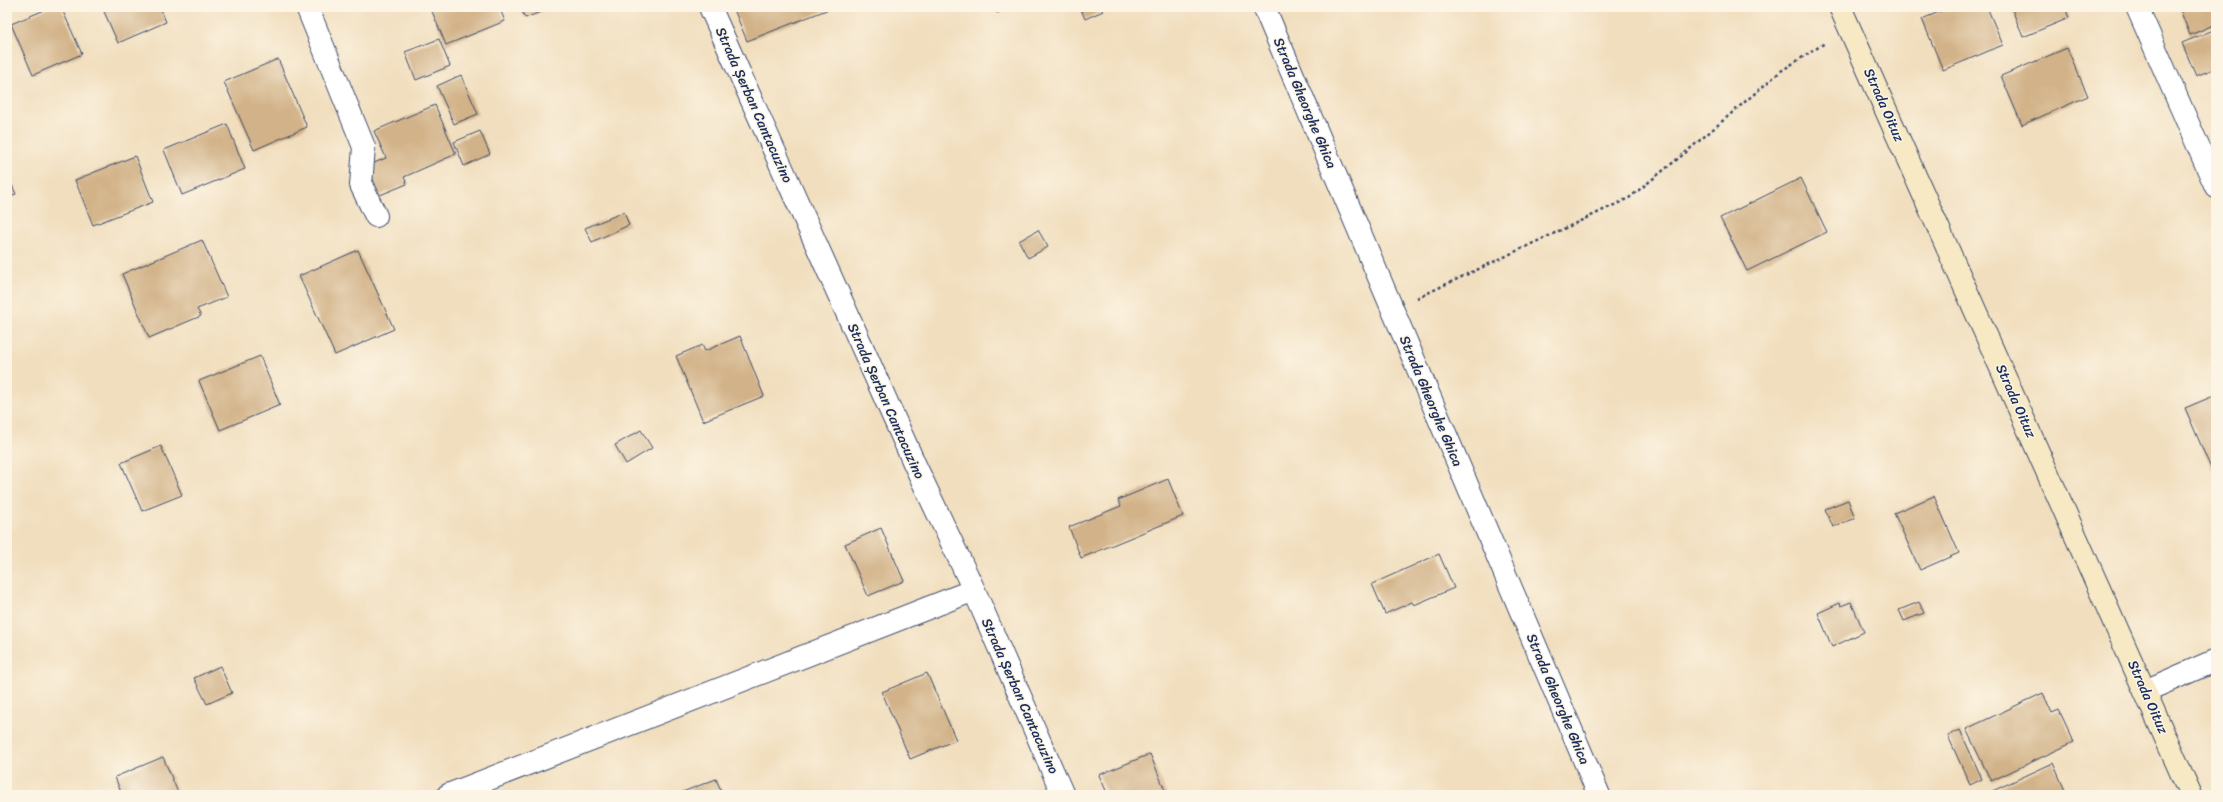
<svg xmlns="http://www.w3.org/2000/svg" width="2223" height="802" font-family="Sriracha,sans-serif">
  <rect width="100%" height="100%" fill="#fcf5e5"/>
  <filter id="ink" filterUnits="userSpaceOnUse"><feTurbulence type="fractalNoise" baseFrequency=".025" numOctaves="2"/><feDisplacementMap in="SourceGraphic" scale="8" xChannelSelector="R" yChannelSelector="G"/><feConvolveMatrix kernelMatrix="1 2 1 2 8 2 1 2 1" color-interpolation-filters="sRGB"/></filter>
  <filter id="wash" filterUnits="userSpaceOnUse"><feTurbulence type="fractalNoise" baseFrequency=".012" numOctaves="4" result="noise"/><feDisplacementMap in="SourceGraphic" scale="16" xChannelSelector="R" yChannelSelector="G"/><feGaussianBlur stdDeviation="0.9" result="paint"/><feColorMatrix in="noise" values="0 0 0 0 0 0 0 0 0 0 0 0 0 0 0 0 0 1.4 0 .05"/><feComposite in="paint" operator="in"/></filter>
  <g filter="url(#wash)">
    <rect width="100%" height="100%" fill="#f1debe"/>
    <g id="blocks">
      <path fill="#d2b288" d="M52,7H61L82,54L33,75L11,24Z
        M102,7H160L166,22L118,43Z
        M435,7H499L505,21L446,45L431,9Z
        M520,7H554L525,18Z
        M733,7H828L829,9L747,41Z
        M994,7H1012L997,13Z
        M1080,7H1101L1103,11L1085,19Z
        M1951,7H1987L2003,45L1943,70L1922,19Z
        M2011,7H2065L2069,18L2023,37Z
        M2179,7H2216V24L2190,35Z
        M2216,29V68L2196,76L2182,43Z
        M439,39L450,66L416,80L405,52Z
        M2067,48L2088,96L2022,125L2001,76Z
        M278,59L307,127L254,150L224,82Z
        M461,75L478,114L454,124L437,86Z
        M435,105L456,154L404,177L407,184L380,195L367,166L386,158L374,131Z
        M227,124L245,169L182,195L164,150Z
        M480,131L490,154L464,166L454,142Z
        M135,156L153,202L93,225L75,180Z
        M7,174L16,194L7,197Z
        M1801,178L1827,232L1747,271L1720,218Z
        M624,212L629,225L592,242L585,228Z
        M1038,230L1048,247L1028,258L1019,241Z
        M202,240L227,297L197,309L201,316L149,338L122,274Z
        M358,250L394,329L335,355L299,276Z
        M740,336L764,396L703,421L676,356L702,345L705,351Z
        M260,356L280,405L220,430L199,381Z
        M2216,395V480L2185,408Z
        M641,430L652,448L626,464L615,445Z
        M161,446L182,495L142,511L121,463Z
        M1168,479L1183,516L1081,558L1069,527L1121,506L1118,500Z
        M1934,496L1959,553L1920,570L1894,513Z
        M1848,500L1855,518L1833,527L1825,509Z
        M881,528L904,581L868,596L845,544Z
        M1439,554L1454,588L1414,605L1412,602L1385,614L1372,584Z
        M1851,602L1864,632L1832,647L1818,613L1840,603L1841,606Z
        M1919,602L1924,613L1904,621L1899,610Z
        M220,666L232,693L207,704L194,678Z
        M927,673L956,740L910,759L882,692Z
        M2043,693L2052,713L2059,710L2074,742L1991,781L1966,729Z
        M1960,730L1982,779L1970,785L1948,736Z
        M1150,754L1167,795H1108L1099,775Z
        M163,757L179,795H122L115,777Z
        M2053,763L2067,795H1984Z
        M716,779L723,795H681L680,793Z"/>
    </g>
  </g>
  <g filter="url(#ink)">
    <use href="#blocks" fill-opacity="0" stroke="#3b496c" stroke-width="1"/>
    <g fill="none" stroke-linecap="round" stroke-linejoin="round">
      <defs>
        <path id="street" d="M307,7L364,147L361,185L376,216
          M710,7L915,465L974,590L1063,795
          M1264,7L1599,795
          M2137,7L2216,187
          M2145,691L2216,660
          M448,795L974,590"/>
        <path id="secondary" d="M1840,7L2191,795"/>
      </defs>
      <use href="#street" stroke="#3b496c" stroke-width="24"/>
      <use href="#secondary" stroke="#3b496c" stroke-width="24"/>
      <path stroke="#3b496c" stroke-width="2.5" stroke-dasharray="3 3" stroke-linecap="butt" d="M1417,298L1629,198L1685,153L1781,71L1825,43"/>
      <use href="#street" stroke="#fff" stroke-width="22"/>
      <use href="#secondary" stroke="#f6e9c3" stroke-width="22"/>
    </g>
  </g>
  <g text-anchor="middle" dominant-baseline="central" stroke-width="3" stroke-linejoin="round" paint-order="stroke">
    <g font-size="14" fill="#1b2f5e" stroke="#fcf5e5">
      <text transform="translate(1305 103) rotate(67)">Strada Gheorghe Ghica</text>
      <text transform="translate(754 105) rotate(66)">Strada Șerban Cantacuzino</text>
      <text transform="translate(1884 105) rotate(66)">Strada Oituz</text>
      <text transform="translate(886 401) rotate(66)">Strada Șerban Cantacuzino</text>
      <text transform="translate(1431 401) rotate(67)">Strada Gheorghe Ghica</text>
      <text transform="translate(2016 401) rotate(66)">Strada Oituz</text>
      <text transform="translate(1020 696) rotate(66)">Strada Șerban Cantacuzino</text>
      <text transform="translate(2148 697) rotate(66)">Strada Oituz</text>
      <text transform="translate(1558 699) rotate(67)">Strada Gheorghe Ghica</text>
    </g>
  </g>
  <rect width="2223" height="802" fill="none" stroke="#fcf5e5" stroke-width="24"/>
</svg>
